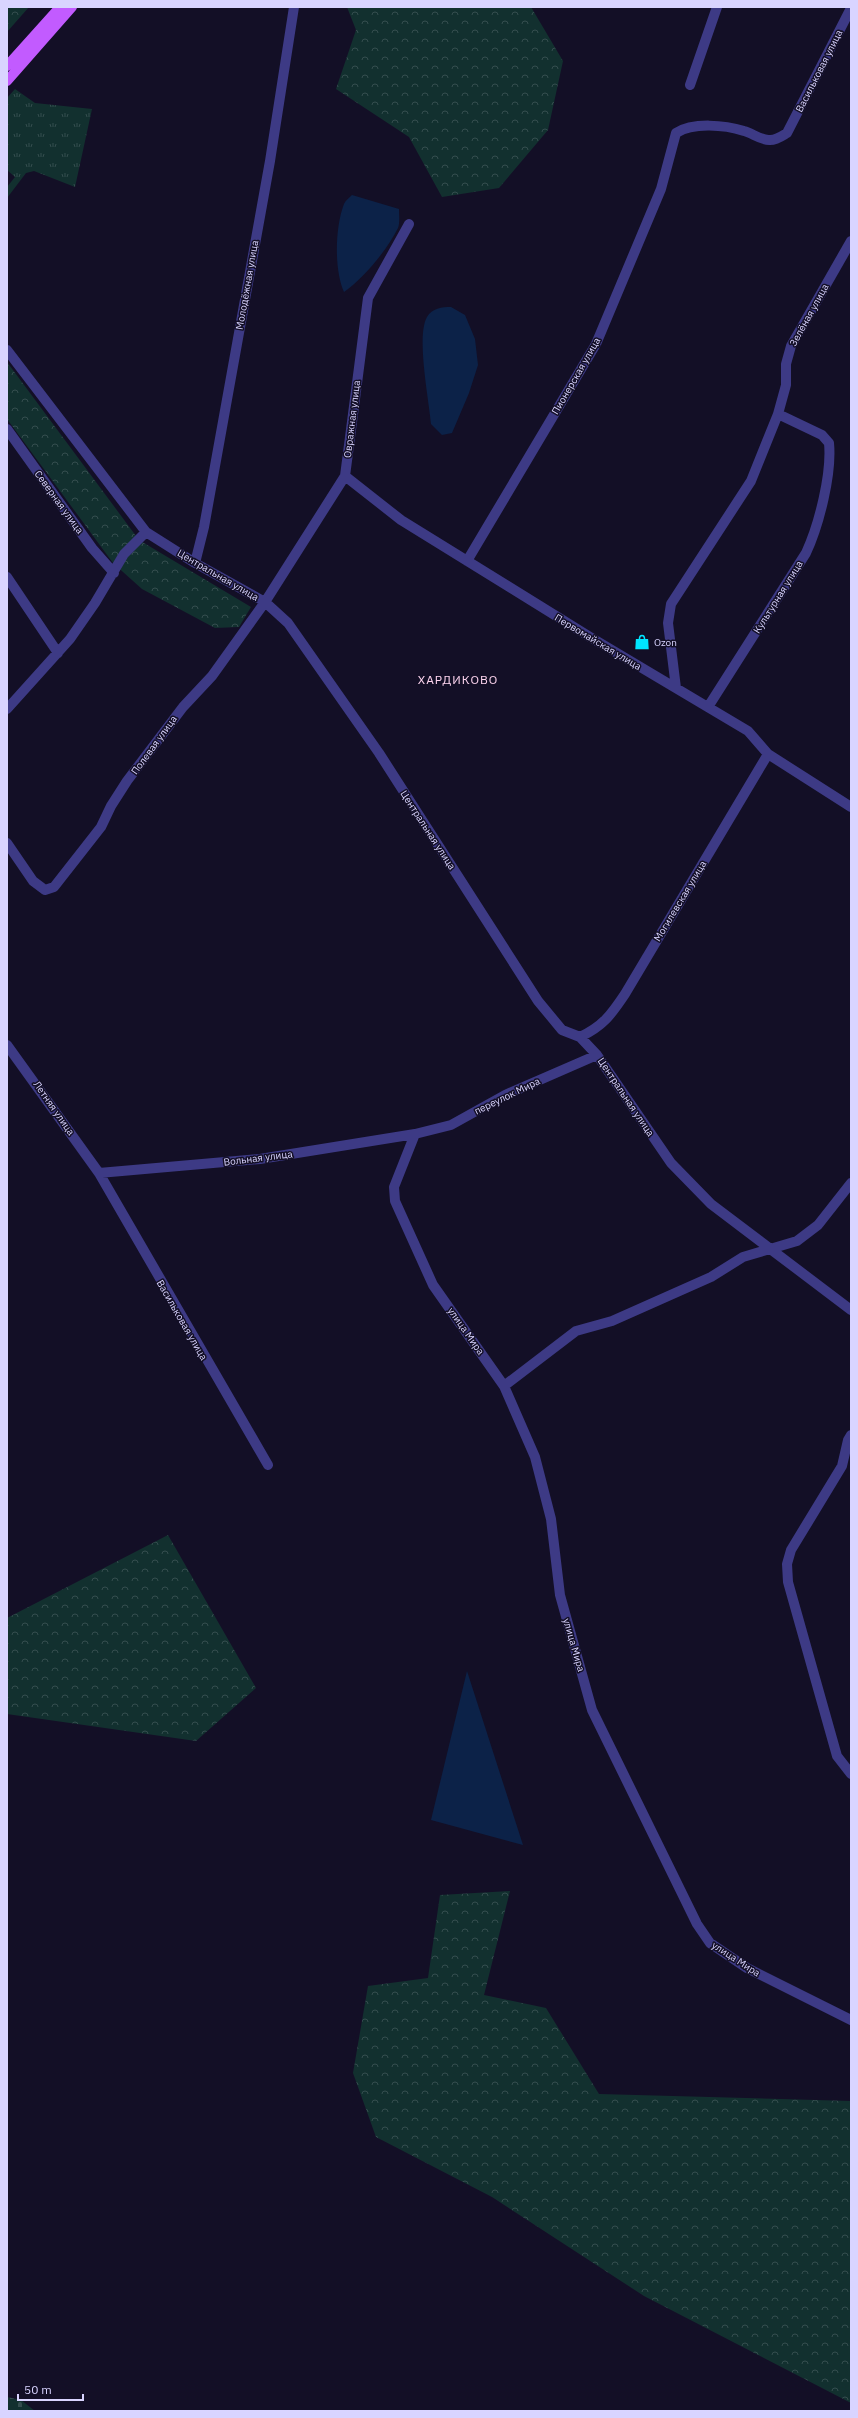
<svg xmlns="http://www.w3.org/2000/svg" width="858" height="2418" font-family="'IBM Plex Sans',sans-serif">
  <defs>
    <pattern id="grass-tufts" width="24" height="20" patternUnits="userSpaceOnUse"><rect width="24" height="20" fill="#12302f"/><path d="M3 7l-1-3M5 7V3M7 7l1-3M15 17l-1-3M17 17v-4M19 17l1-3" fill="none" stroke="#344d4e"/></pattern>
    <pattern id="forest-crowns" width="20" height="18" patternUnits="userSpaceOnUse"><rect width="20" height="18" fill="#12302f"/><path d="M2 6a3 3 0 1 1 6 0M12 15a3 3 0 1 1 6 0" fill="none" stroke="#344d4e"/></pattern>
    <pattern id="cemetery-stones" width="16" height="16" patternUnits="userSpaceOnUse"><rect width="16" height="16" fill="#12302f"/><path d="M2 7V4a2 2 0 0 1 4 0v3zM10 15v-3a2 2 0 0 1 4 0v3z" fill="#344d4e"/></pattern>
  </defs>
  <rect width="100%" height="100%" fill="#130f26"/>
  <path fill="url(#grass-tufts)" d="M15,89L35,103L92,109L75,187L34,171L26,173L7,198V187L15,177L7,170V98Z"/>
  <path fill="url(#forest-crowns)" d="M7,7H29L7,32Z
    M347,7H531L563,61L548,130L499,188L442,197L409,137L336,89L356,30Z
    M7,362L139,540L251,607L239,627L215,628L142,589L113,563L7,419Z
    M168,1535L256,1688L196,1741L7,1714V1618Z
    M510,1891L484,1995L546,2008L599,2094L851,2101V2403L644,2296L492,2197L376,2137L353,2073L368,1986L428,1978L440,1895Z"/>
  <path fill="url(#cemetery-stones)" d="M7,2397L21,2400L35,2411H7Z"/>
  <path fill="#0c2248" d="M352,195L399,209C399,214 400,223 398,228C387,250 364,278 344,292C334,270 335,227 344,204C345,201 349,198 352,195Z
    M451,307L465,315L475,339L478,365L469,393L452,433L442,435L431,424C429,400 416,336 427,317C432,308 442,307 451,307Z
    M467,1671L523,1845L431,1820Z"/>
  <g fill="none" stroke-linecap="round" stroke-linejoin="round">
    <path stroke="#3d3a85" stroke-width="10" d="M690,85L717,7
      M7,350L146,532L195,563L265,602L288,623L379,753L538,1001L562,1030L580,1037L597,1055L671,1163L711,1204L851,1310
      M7,429L92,548L114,573
      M345,476L401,520L590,637L748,731L768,754L851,807
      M467,561L596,344L661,189L676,133C693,122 725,125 744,131C752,133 762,141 770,140C777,140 782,136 787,133L851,8
      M195,563L204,527L270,161L294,7
      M7,577L58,653
      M676,688L668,623L671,604L751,481L778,414L786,385V364L791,346L851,241
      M708,707L806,553C819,525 832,474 829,443L822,435L778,414
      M7,709L70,639L95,603L124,554L146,532
      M7,843L33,881L45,890L54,887L101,827L111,806L127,781L183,707L212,676L265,602L345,476L368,298L409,224
      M580,1037C603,1026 611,1015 625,994L768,754
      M7,1045L99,1173L268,1465
      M415,1134L394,1187L395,1201L433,1285L504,1386L535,1457L551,1519L560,1595L592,1710L697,1924L710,1943L747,1968L851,2020
      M99,1173L260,1159L415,1134L451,1125L505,1095L597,1055
      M504,1386L576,1331L612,1321L711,1277L743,1257L797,1241L818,1225L851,1183
      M851,1435L848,1440L842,1466L791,1550L787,1564L788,1582L837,1756L851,1774"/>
    <path stroke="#c25bff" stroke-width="10" d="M7,66L60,7
      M7,81L72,7"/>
  </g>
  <defs>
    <symbol id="shop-bare" viewBox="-9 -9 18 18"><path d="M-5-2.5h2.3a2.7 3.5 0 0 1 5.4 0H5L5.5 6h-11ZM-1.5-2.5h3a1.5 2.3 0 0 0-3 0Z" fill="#00e5ff" stroke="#130f26" stroke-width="2.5" paint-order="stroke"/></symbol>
  </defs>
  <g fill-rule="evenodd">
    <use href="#shop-bare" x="631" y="631" width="22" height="22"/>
  </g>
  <g text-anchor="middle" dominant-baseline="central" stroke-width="3" stroke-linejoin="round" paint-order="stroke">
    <g font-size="10" fill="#d9d4ff" stroke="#130f26">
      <text transform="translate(819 71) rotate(-63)">Васильковая улица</text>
      <text transform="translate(247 285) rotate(-80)">Молодёжная улица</text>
      <text transform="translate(809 315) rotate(-61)">Зелёная улица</text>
      <text transform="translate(576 376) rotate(-60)">Пионерская улица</text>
      <text transform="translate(352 419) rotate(-83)">Овражная улица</text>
      <text transform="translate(59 502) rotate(54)">Северная улица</text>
      <text transform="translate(218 575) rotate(30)">Центральная улица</text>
      <text transform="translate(778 597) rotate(-58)">Культурная улица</text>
      <text transform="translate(598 642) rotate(31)">Первомайская улица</text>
      <text transform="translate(154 745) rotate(-54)">Полевая улица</text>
      <text transform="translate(428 830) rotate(57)">Центральная улица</text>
      <text transform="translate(680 901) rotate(-59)">Могилевская улица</text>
      <text transform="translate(507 1096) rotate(-26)">переулок Мира</text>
      <text transform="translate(626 1097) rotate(56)">Центральная улица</text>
      <text transform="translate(54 1108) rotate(55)">Летняя улица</text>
      <text transform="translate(258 1158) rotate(-7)">Вольная улица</text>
      <text transform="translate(182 1320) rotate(60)">Васильковая улица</text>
      <text transform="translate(466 1331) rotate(55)">улица Мира</text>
      <text transform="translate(574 1645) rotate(74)">улица Мира</text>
      <text transform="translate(736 1959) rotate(33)">улица Мира</text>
    </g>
    <g font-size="10" fill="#d9d4ff" stroke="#130f26" text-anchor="start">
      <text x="654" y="642">Ozon</text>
    </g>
    <g font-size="12" letter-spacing="1" fill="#ffd6f0" stroke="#130f26">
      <text x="458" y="679">ХАРДИКОВО</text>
    </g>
  </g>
  <rect width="858" height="2418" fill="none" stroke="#d9d4ff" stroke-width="16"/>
  <path d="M18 2394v6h65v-6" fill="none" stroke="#d9d4ff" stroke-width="2"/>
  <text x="24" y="2394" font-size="12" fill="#d9d4ff" stroke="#130f26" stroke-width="3" paint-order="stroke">50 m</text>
</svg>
